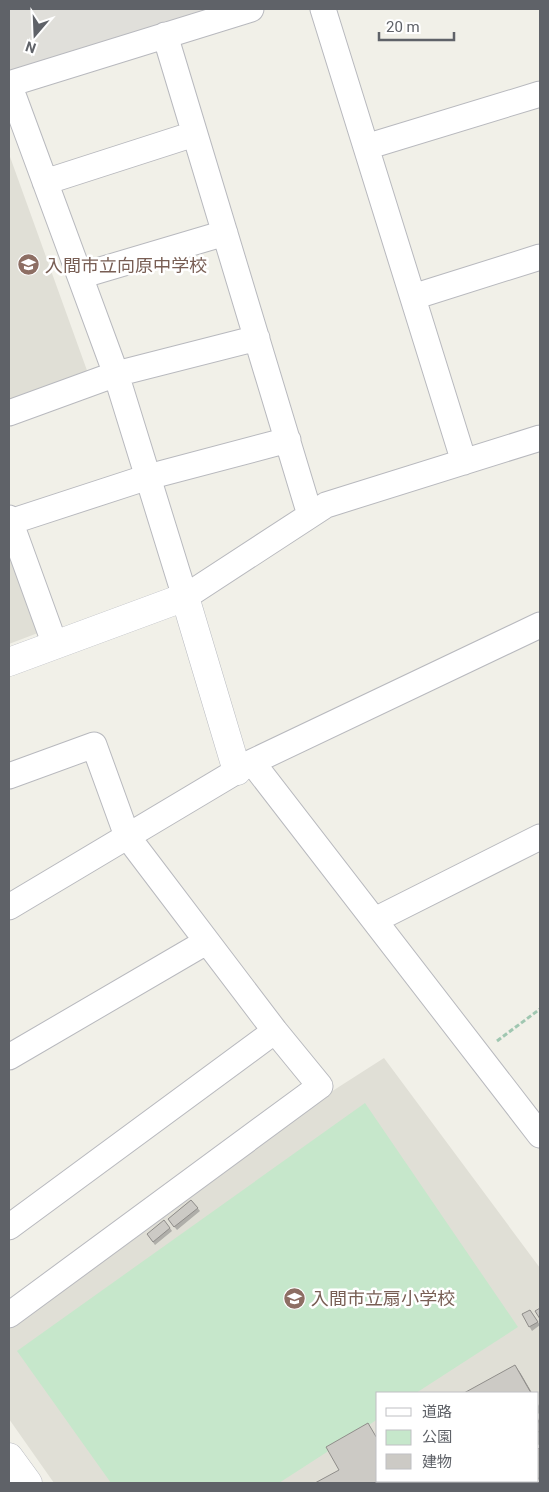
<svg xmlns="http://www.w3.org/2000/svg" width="549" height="1492" font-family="Roboto,'Noto Sans JP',sans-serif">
  <rect width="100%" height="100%" fill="#f1f0e8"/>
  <path fill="#e0dfda" d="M9,9H218L9,73Z"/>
  <path fill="#e0dfd6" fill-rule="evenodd" d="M9,154L89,376L9,405Z
    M9,538L43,631L9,644Z
    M384,1058L540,1268V1483H54L9,1419V1329L334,1090ZM378,1393H538V1481H378Z"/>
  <path fill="#c6e7cb" d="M365,1103L518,1327L416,1393H378V1419L279,1483H111L17,1351Z"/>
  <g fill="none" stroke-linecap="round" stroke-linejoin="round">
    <defs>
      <path id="street" d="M323,9L464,462
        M165,35L310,515
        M9,84L116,374L185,597L326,505L540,438
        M9,84L251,9
        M366,147L540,94
        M45,182L194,134
        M80,276L225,233
        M413,297L540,257
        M9,413L116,374L257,338
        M9,518L55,645
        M10,522L148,477L288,440
        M252,762L540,1135
        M9,776L94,745L127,836L275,1031L320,1086L9,1315
        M9,907L252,762L540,625
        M375,920L540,837
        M9,1057L206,942
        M9,1227L275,1031"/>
      <path id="secondary" d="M9,662L185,597L237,771
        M9,1457L28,1483"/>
    </defs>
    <use href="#street" stroke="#b8b9be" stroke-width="27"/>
    <use href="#secondary" stroke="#b9bbc1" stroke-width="29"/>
    <path stroke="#a0c7b1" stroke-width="3" stroke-dasharray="5 2.5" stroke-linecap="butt" d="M497,1041L540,1009"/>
    <use href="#street" stroke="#fff" stroke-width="25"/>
    <use href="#secondary" stroke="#fff" stroke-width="28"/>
  </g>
  <path fill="#afaea9" d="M191,1200L200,1211L177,1230L168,1219Z
    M170,1228L172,1231L155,1245L147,1234Z
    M530,1310L540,1325L532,1331L522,1314Z
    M538,1404L540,1408V1412L538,1414Z
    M538,1418L540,1423V1444L538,1445Z
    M427,1481H476L472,1483H429Z"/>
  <path fill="#8f8d8a" d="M515,1365L521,1374L532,1393H531Z"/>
  <path fill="#cccac5" stroke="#8f8d8a" d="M191,1200L198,1208L174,1227L168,1219Z
    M164,1220L170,1228L153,1242L147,1234Z
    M540,1308V1319L535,1311Z
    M530,1310L538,1322L529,1327L522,1314Z
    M515,1365L531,1393H464Z
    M538,1420L540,1425V1431L538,1432Z
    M368,1423L378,1440V1481H409L410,1483H315L339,1470L326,1447Z
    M540,1447V1482L538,1477V1449Z
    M427,1481H453L449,1483H429Z"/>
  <defs>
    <symbol id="school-disc" viewBox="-11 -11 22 22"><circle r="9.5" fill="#8d6e63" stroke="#fff"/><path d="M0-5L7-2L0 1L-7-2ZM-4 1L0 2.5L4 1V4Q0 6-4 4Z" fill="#fff"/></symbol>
  </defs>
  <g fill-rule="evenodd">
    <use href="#school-disc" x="16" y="252" width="25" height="25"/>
    <use href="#school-disc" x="282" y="1286" width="25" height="25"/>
  </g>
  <g text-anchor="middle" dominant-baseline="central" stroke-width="5" stroke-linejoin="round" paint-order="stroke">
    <g font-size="18" fill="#785e54" stroke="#fff" text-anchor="start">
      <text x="45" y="265">入間市立向原中学校</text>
      <text x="311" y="1298">入間市立扇小学校</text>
    </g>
  </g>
  <rect width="549" height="1492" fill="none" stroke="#5f6268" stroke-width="20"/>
  <rect x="376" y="1392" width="162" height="90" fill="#ffffff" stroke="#bfc0c3"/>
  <rect x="386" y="1408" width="25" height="8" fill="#ffffff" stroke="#bfc0c3"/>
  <text x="422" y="1417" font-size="15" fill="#5f6268">道路</text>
  <rect x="386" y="1430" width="25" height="15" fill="#c6e7cb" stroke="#bfc0c3"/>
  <text x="422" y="1442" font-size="15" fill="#5f6268">公園</text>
  <rect x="386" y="1454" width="25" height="15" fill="#cccac5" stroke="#bfc0c3"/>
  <text x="422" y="1467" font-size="15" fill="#5f6268">建物</text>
  <g transform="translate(35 35) rotate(199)" stroke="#ffffff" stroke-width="4" paint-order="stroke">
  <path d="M0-4L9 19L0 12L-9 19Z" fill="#5f6268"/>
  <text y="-8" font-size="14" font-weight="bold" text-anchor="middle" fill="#5f6268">N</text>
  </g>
  <path d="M379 32v8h75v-8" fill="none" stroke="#5f6268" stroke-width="2.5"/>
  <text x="386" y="32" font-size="15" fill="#5f6268" stroke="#ffffff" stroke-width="4" paint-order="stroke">20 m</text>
</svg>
